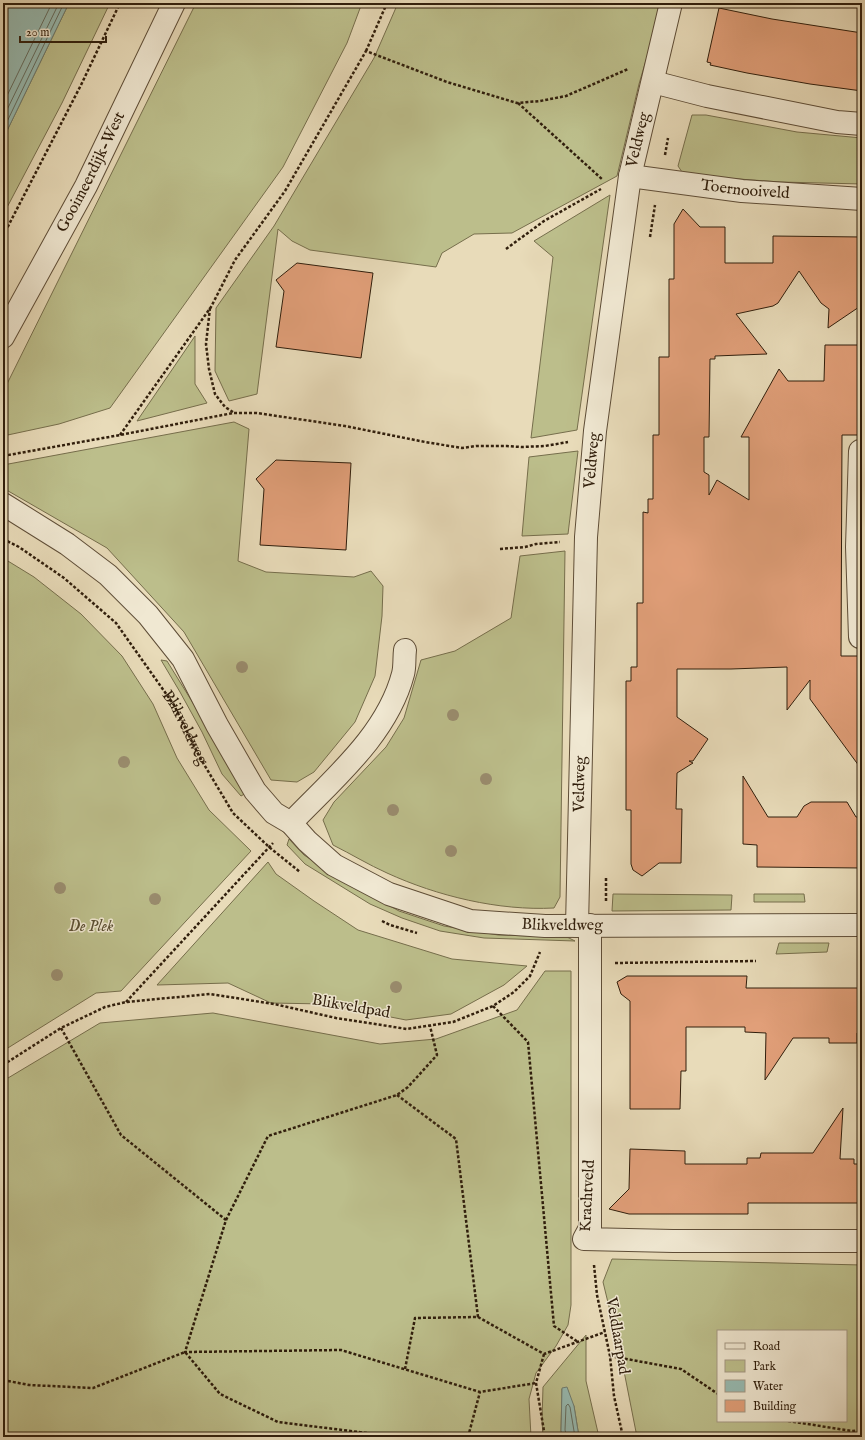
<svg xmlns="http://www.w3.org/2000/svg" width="865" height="1440" font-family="'IM FELL English',serif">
  <rect width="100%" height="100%" fill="#e8dbb9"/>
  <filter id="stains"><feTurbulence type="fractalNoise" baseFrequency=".005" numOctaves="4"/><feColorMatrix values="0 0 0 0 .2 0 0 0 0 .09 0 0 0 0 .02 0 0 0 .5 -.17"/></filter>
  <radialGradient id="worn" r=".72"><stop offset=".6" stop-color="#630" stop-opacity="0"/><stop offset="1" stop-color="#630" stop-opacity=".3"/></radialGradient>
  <path fill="#bcbe8b" stroke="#766e4c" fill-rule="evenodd" d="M69,3H110L62,103L3,215V139Z
    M196,3H362L347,43L283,167L110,408L59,424L3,436V392Z
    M398,3H663L639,84L617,176L512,233L474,234L442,253L436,267L310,250L292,241L278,229L257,394L229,401L215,371L216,308L274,226L374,58Z
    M692,115H706L797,132L862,138V184L780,182L684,175L678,166Z
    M610,195L577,430L531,438L553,257L534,241Z
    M195,336V384L207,403L137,421Z
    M234,422L249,429L238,561L266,572L354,577L371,571L383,586L382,616L375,676L355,722L314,772L297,782L271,780L184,632L107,548L3,488V465Z
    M578,451L568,534L522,536L529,457Z
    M565,551L560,897L554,908C499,911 437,896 387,873C369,865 351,854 333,845L323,820L334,802L386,747L404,718L421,660L455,651L511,618L520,556Z
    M3,558L34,577L81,614L122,656L153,704L177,758L209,810L251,851L121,991L96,993L3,1051Z
    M161,660L167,661L248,792L241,796L222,774L202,732L180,692Z
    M289,839L304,855L343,880L399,911L444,926L498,935L567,937L575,941L484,938L440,931L402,918L370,904L305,864L287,845Z
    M268,862L276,874L314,901L358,930L452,959L527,966L504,985L451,1014L406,1020L324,1004L271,1003L228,983L157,985Z
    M613,894L732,895L731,910L612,911Z
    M754,894H804L805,902H754Z
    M779,943H829L827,952L776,954Z
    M545,971H571V1305L568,1325L556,1346L536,1373L529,1399L531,1437H3V1081L100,1023L213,1013L380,1044L436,1039L517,1010Z
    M612,1259L862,1265V1437H637L621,1356L603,1282ZM718,1331H846V1421H718Z
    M586,1335V1381L599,1437H579L574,1406L562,1389L561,1431L563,1437H543L542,1420L543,1387Z"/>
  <path fill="#97bbb2" stroke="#6e7c70" d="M3,3H69L3,139Z
    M567,1387L574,1406L579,1437H563L561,1431L562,1388Z"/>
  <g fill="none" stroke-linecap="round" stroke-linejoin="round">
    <path stroke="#646c5f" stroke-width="1" d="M3,104L52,3
      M3,118L59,3
      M3,130L64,3
      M567,1437L565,1430L566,1406L568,1404L570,1407L575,1437"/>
  </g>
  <path fill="#e19f79" stroke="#301e0c" d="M719,8L772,19L862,33V91L810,84L747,73L710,65L711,63L707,62Z
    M683,209L700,227H725V263H773V236L862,237V305L828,328L829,309L821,303L799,271L778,303L773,306L736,314L767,354L715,356V359H710L709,437H704V472L709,475V495L717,480L749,500V437H741L779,369L788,381H824L825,345H862V435H842L841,656H862V770L810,699V680L787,710V667L731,669H677V717L708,739L693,761H689L693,763L677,773L676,809H682L681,863H659L642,876L633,870L631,864V810H626V681H631V667H637V603H643V512L648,513V499H653V435H659V357H669V279H674V224Z
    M297,263L373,273L361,358L276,347L284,291L276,280Z
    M276,460L351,463L346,550L260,545L264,489L256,479Z
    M743,776L768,817H797L804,806L811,802H847L856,817H862V868L757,867V845L743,844Z
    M627,976H747L746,988H862V1027H859V1033H857V1043H829V1038H793L765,1080L766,1033L745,1032V1027H686V1071H681L680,1109H630V1001L621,994L617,982Z
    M843,1108L840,1159H854V1164H862V1203H748V1214H629L609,1209L629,1189L630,1149L685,1151V1164H747V1158H760L761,1153H813Z"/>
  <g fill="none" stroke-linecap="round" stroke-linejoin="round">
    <defs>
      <g id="minor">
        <path d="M653,82L707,96L837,122L862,124"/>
        <path id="s2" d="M630,176L742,191L862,199"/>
        <path id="s3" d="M3,337L86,186L174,3"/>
        <path d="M862,451H860L857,547L860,637H862"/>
        <path id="s4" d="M3,504L67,544L108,575L148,615L183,659L217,725L255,791L274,813L291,823L307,841L334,865L389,894L470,921L545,926L862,925"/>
        <path d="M291,823C333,779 387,735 403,674C405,667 404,658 405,650"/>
        <path d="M590,925V1228L584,1239L673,1241H862"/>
        <path id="s5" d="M577,926L586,537L595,431L630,176L671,3"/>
      </g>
    </defs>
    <use href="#minor" stroke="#5e4d37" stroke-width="24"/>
    <g stroke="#301e0c" stroke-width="2.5" stroke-dasharray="3 2" stroke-linecap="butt">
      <path d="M366,51L387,3"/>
      <path d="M518,103L603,180"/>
      <path d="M665,155L668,138"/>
      <path d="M3,236L81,85L120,3"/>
      <path d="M650,237L655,205"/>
      <path d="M506,249L544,221L601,189"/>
      <path d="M210,308L206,344L209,369L215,394L225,407L233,412"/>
      <path d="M120,435L211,307L235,260L285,191L366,51L447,82L517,103L540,101L566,96L628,69"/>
      <path d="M3,456L120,435L233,413H257L345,426L425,442L462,448L476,446H507L521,447L545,446L568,442"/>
      <path id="s1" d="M3,539L19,547L64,578L116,623L174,705L199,756L233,813L269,847L300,872"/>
      <path d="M500,549L525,547L536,544L560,542"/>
      <path d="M606,901V878"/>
      <path d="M382,921L390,925L417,933"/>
      <path d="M615,963L756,961"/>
      <path d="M126,1002L273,843"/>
      <path d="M493,1006L528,1042L554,1326L578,1342"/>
      <path d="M61,1028L121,1135L226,1220L185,1352L341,1350L480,1392L536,1383"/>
      <path d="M3,1065L61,1028L105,1007L126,1002L210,994L274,1004L336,1018L407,1029L453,1022L493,1006L514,992L530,976L540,952"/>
      <path d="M397,1095L456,1139L478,1317L415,1318L405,1369"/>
      <path d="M226,1220L268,1136L397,1095L408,1087L437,1055L430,1026"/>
      <path d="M594,1265L597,1295L610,1356L614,1396L623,1437"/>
      <path d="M478,1317L544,1354L605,1332"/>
      <path d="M544,1354L536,1383L545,1437"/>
      <path d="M610,1356L681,1369L718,1394"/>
      <path d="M3,1380L29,1385L93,1388L185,1352L220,1394L278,1422L399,1437"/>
      <path d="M788,1421L852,1431L862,1430"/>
      <path d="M468,1437L480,1392"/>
    </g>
    <use href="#minor" stroke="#f0e8d2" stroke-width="22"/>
  </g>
  <g fill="#9a8d6f">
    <circle cx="242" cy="667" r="6"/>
    <circle cx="453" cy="715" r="6"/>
    <circle cx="124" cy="762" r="6"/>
    <circle cx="486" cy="779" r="6"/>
    <circle cx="393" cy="810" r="6"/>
    <circle cx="451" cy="851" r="6"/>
    <circle cx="60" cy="888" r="6"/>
    <circle cx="155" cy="899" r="6"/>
    <circle cx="57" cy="975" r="6"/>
    <circle cx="396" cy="987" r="6"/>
  </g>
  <g text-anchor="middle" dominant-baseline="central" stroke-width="3" stroke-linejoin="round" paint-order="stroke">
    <g font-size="16" fill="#301e0c" stroke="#f0e8d2">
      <text stroke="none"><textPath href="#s5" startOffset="790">Veldweg</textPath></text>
      <text stroke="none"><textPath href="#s3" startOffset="187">Gooimeerdijk-West</textPath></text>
      <text stroke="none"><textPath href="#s2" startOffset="116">Toernooiveld</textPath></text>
      <text stroke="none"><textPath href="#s5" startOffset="466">Veldweg</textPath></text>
      <text stroke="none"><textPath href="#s1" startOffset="267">Blikveldweg</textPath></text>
      <text stroke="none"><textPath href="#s5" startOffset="142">Veldweg</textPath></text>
      <text stroke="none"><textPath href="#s4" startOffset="739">Blikveldweg</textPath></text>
      <text transform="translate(351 1007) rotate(10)">Blikveldpad</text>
      <text transform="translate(588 1196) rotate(-87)">Krachtveld</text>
      <text transform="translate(617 1336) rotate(80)">Veldlaarpad</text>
    </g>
    <g font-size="16" font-style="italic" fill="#5a4e32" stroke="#f0e8d2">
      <text x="91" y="927">De Plek</text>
    </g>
  </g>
  <rect width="865" height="1440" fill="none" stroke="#e8dbb9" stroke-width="16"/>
  <rect x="4" y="4" width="857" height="1432" fill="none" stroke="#301e0c" stroke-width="2"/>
  <rect x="8" y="8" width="849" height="1424" fill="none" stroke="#301e0c"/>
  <rect x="717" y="1330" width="130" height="92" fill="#f0e8d2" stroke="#a39783"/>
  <rect x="725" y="1343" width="20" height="6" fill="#f0e8d2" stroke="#a39783"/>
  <text x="753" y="1350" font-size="12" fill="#301e0c">Road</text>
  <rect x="725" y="1360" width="20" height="12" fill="#bcbe8b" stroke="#a39783"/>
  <text x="753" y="1370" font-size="12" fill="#301e0c">Park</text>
  <rect x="725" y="1380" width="20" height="12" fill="#97bbb2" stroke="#a39783"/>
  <text x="753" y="1390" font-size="12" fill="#301e0c">Water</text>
  <rect x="725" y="1400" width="20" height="12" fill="#e19f79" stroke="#a39783"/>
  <text x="753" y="1410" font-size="12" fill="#301e0c">Building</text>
  <path d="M20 36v6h86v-6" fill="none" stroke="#301e0c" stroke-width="2"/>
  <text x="26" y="36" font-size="12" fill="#301e0c" stroke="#f0e8d2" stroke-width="3" paint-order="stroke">20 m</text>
  <rect width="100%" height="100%" filter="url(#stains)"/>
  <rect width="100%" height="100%" fill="url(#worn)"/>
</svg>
